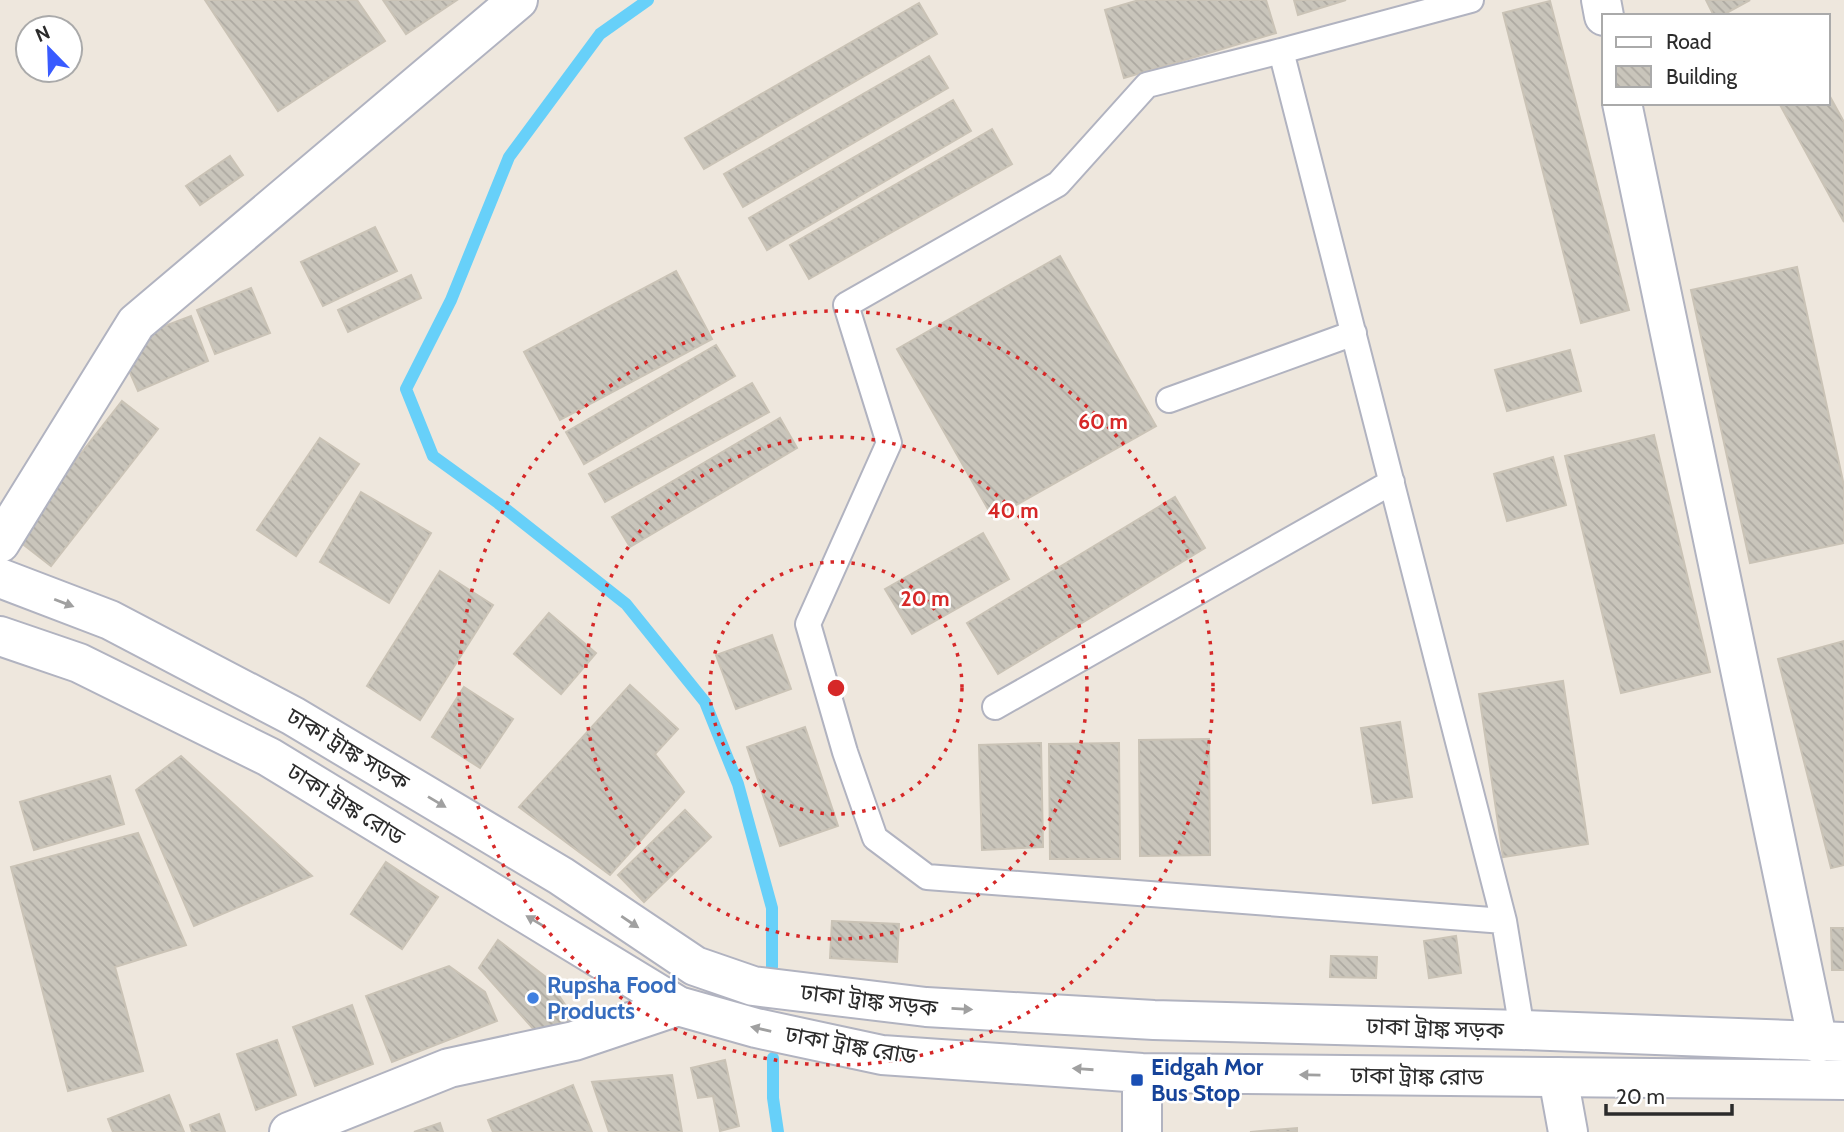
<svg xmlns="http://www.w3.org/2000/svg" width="1844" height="1132" font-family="Cabin,'Noto Sans Bengali',sans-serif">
  <defs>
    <pattern id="building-back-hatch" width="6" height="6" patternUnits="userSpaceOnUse" patternTransform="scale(1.75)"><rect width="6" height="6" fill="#c9c5bb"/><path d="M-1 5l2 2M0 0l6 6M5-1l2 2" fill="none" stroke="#ada9a1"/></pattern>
  </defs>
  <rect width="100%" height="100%" fill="#eee7dd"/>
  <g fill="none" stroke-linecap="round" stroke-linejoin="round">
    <path stroke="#67d0f9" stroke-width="12" d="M648,0L600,34L509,157L451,300L406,389L433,456L498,503L626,604L705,702L738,784L772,908V967
      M773,1058V1098L778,1132"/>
  </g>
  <path fill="url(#building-back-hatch)" stroke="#cac3b6" stroke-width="2" d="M205,0H357L385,41L278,111Z
    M383,0H457L406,34Z
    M1139,0H1266L1276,33L1124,78L1105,10Z
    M1294,0H1346L1298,15Z
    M1706,0H1750L1721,16H1714Z
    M1550,1L1629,310L1581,323L1503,13Z
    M919,3L937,34L704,169L685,138Z
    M929,56L948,88L743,207L724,174Z
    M1828,93L1844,122V222L1779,103H1828Z
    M953,100L971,131L767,250L749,218Z
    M992,129L1012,164L809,279L790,245Z
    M230,156L243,175L200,205L186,186Z
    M375,227L397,271L323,306L301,262Z
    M1060,256L1156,426L993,518L897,349Z
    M1797,267L1844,486V543L1750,563L1691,290Z
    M676,271L712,339L560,420L524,352Z
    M411,275L421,298L348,332L338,310Z
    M251,288L270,333L215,354L197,310Z
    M191,316L208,361L138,391L124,359L159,328Z
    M716,345L735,376L584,464L566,432Z
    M1570,350L1581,391L1507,411L1495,370Z
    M752,383L769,412L605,502L589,474Z
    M122,401L158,429L51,566L15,538Z
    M780,418L797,448L630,547L612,517Z
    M1654,435L1710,672L1621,693L1565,456Z
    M320,438L359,464L296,556L257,530Z
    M1553,457L1566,505L1507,521L1494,474Z
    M361,492L431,533L389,603L320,562Z
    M1175,497L1205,548L998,674L967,623Z
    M983,533L1009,579L912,634L885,589Z
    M440,571L493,605L420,720L367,686Z
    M549,613L596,653L561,694L514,654Z
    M772,635L791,689L736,709L716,655Z
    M1844,641V865L1831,868L1778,659Z
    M1563,681L1588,844L1503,857L1479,694Z
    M630,685L678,729L655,754L684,792L610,875L519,807Z
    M464,687L513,719L480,768L432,737Z
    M1400,722L1412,797L1373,803L1361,728Z
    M805,727L838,826L780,846L747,747Z
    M1209,739L1210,855L1140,856L1139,740Z
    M1041,743L1043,847L982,850L979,745Z
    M1119,743L1120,859H1050L1049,744Z
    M181,756L312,876L194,926L136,790Z
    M110,776L124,824L34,850L20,802Z
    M685,810L711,837L644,902L618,875Z
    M138,833L186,945L115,967L143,1071L68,1091L11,867Z
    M386,862L438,897L402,949L351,914Z
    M832,921L899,924L897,962L830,958Z
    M1831,928H1844V970H1832Z
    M1456,936L1461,973L1429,978L1424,941Z
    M498,940L547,978L574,1018L537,1033L479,968Z
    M1331,956L1377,957L1376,978L1330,977Z
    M449,966L485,992L497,1021L392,1062L366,996Z
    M352,1005L373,1064L315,1086L293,1027Z
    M277,1040L296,1095L256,1110L237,1054Z
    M725,1060L739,1126L720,1131L713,1096L698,1098L691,1068Z
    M672,1075L682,1132H609L592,1082Z
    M573,1085L592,1132H493L488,1120Z
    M169,1095L184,1132H113L108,1119Z
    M219,1114L225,1132H192L190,1125Z
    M440,1123L443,1132H414Z
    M1297,1128V1132H1250Z"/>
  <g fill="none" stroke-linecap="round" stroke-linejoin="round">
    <defs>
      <path id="lane" d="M1281,51L1147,85L1058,184L846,305L889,443L808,624L845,752L875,838L927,877L1504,921L1281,51L1471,0
        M1169,400L1354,333
        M995,707L1392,482
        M1504,921L1522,1030"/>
      <path id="street" d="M1601,0L1604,16
        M1622,103L1818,1043
        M0,543L136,323L518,0
        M1558,1077L1568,1132
        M289,1132L449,1068L574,1041L678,1006"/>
      <path id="secondary" d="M0,578L110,620L293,716L561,876L695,966L753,986L926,1007L1154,1020L1522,1030L1844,1042
        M0,636L79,663L269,757L678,1006L756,1028L882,1055L1142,1073L1844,1080
        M1142,1132V1073"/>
    </defs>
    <use href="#lane" stroke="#b1b3c0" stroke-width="28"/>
    <use href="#street" stroke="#b1b3c0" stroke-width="42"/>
    <use href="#secondary" stroke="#b1b3c0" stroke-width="42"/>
    <use href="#lane" stroke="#fff" stroke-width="24"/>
    <use href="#street" stroke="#fff" stroke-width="38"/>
    <use href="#secondary" stroke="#fff" stroke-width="38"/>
  </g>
  <defs><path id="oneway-solid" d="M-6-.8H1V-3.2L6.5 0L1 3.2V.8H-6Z" transform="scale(1.75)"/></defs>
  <g fill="#a0a0a0">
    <use href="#oneway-solid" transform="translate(64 603) rotate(21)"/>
    <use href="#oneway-solid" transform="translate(437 802) rotate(31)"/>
    <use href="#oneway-solid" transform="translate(535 921) rotate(-149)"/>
    <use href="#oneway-solid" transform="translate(630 922) rotate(34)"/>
    <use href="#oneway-solid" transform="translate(962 1009) rotate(3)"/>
    <use href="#oneway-solid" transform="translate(761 1029) rotate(-167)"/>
    <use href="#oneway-solid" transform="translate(1083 1069) rotate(-176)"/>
    <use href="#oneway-solid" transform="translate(1310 1075) rotate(-179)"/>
  </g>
  <g fill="none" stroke="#d62828" stroke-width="3.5" stroke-dasharray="3.5 7">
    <circle cx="836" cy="688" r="126"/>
    <circle cx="836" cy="688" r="251"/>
    <circle cx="836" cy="688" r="377"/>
  </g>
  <circle fill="#3f7fe0" stroke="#fff" stroke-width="2.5" cx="533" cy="998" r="7"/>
  <rect fill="#1a4fb4" stroke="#fff" stroke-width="2.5" x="1130" y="1073" width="14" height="14" rx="3.5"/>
  <g text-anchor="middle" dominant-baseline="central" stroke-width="5" stroke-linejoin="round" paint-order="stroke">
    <g font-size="23" fill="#2b2b2b" stroke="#fff">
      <text transform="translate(348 749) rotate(31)">ঢাকা ট্রাঙ্ক সড়ক</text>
      <text transform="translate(346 804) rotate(32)">ঢাকা ট্রাঙ্ক রোড</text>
      <text transform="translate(869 1000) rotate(7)">ঢাকা ট্রাঙ্ক সড়ক</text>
      <text transform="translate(1435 1028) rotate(2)">ঢাকা ট্রাঙ্ক সড়ক</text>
      <text transform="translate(851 1045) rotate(10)">ঢাকা ট্রাঙ্ক রোড</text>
      <text transform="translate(1417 1076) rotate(1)">ঢাকা ট্রাঙ্ক রোড</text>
    </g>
    <g font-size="23" font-weight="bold" fill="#366cbe" stroke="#fff" text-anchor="start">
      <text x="547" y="985">Rupsha Food<tspan x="547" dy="26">Products</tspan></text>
    </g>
    <g font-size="23" font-weight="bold" fill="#164399" stroke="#fff" text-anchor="start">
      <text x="1151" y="1067">Eidgah Mor<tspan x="1151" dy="26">Bus Stop</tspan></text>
    </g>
  </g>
  <circle cx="836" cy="688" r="10" fill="#d62828" stroke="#fff" stroke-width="3.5"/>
  <g font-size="21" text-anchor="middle" font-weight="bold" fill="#d62828" stroke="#fff" stroke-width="5" stroke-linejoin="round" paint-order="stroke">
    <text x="1103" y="429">60 m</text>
    <text x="1013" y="518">40 m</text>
    <text x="925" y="606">20 m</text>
  </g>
  <rect x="1602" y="14" width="228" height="91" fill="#ffffff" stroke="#aaaaaa" stroke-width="2"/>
  <rect x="1616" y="37" width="35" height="10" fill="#ffffff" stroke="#aaaaaa" stroke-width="2"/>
  <text x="1666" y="49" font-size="21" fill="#2b2b2b">Road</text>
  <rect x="1616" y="66" width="35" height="21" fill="url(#building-back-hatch)" stroke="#aaaaaa" stroke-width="2"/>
  <text x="1666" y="84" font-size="21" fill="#2b2b2b">Building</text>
  <g transform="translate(49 49) rotate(337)"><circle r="33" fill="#ffffff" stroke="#aaaaaa" stroke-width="2"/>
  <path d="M0-5L12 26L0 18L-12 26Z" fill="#395bff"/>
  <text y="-10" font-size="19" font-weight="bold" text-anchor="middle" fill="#2b2b2b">N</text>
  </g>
  <path d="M1606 1104v10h126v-10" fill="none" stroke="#2b2b2b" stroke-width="3.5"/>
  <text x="1616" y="1104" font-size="21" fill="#2b2b2b" stroke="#ffffff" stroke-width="5" paint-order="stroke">20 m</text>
</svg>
